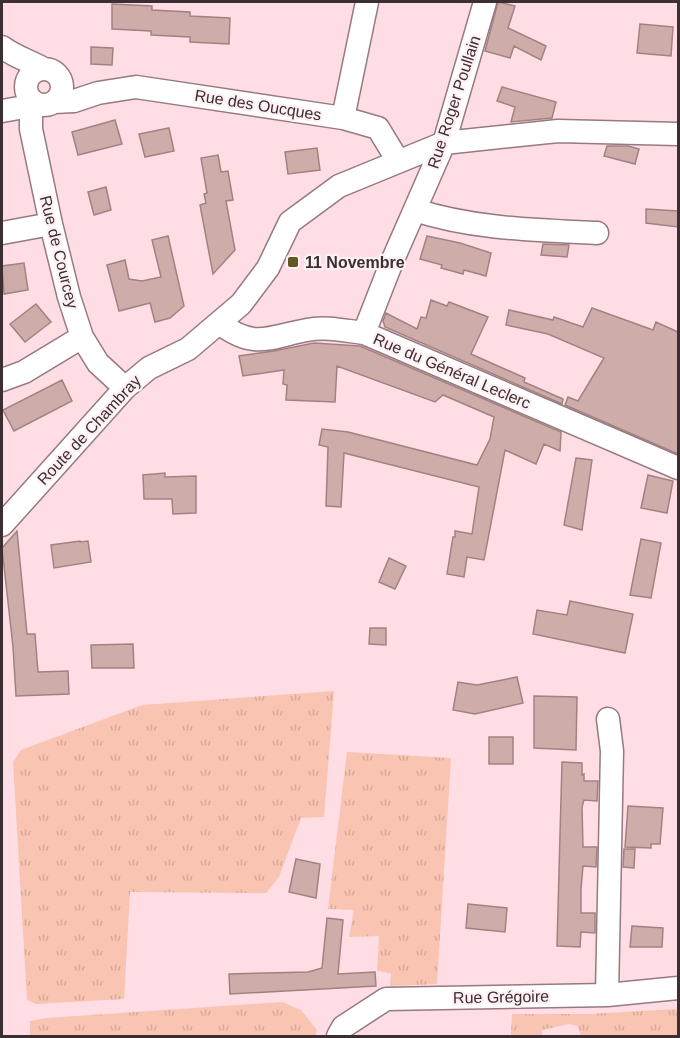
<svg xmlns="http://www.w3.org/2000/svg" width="680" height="1038" font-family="Arial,sans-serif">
  <defs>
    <pattern id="grass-tufts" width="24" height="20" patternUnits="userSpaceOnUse" patternTransform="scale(1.5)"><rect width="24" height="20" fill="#f9c4b1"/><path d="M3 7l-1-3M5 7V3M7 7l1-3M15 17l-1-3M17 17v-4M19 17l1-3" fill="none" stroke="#d6a999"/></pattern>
  </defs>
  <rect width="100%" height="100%" fill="#ffdde5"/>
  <path fill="url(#grass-tufts)" d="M334,691L324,817L301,818L279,877L266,893L130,892L124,999L36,1004L27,1000L13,762L21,750L142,705Z
    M347,752L451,758L437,984L390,986L391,973L377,971L379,936L349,937L354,910L328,909Z
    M282,1002L301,1010L317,1030L315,1036H30V1021L47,1018Z
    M678,1009V1036H581L578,1026L569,1024L542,1030V1036H511L512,1014H588Z"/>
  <path fill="#cdacaa" stroke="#a28281" stroke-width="1.5" d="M498,2L515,6L508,28L546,46L541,60L514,46L510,58L485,51Z
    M112,4L152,6V10L190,12V16L230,18L229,44L190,42V37L151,35V31L112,29Z
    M640,24L673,27L671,56L637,53Z
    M91,47L113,48L112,65L91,64Z
    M502,87L556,102L552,118L511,122L515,107L497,101Z
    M115,120L122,144L78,155L72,132Z
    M169,128L174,151L145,157L139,134Z
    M607,146H628L639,149L635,164L604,156Z
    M317,148L320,170L288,174L285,152Z
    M218,155L221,172L228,171L233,200L226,201L235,250L213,274L200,205L206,203L204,194L207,193L201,158Z
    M106,187L111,210L94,215L88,192Z
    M646,209L678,211V227L646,223Z
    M168,236L184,306L170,318L155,322L150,303L119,311L107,265L125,260L129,279L142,281L161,277L152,240Z
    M427,236L460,243L491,253L486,276L464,270L463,274L441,268L442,265L420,259Z
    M543,244L569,245L567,257L541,255Z
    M24,263L28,290L4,294L2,266Z
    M431,300L447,306L449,302L488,317L471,354L525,378L524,382L563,399L562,404L385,327L383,321L386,313L417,329L421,317L426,318Z
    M36,304L51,322L25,342L10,324Z
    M592,308L653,330L656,322L678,332V454L565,405L568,397L578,401L604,358L548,334L506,325L509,310L553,320L554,317L583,327Z
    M314,343L360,346L561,432L560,451L544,444L536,464L505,450L484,560L467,557L464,577L447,574L453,537H455V531L472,534L479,487L344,453L341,507L326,506L328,447L319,445L322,429L348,432L477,465L490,439L494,417L443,395L435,402L337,366L335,402L286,400L287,385L283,384L284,370L243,376L239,356L274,351Z
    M62,380L72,401L14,431L3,410Z
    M576,458L592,460L582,530L564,525Z
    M165,473V477L196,476V513L173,514L172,499H144L143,475Z
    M648,475L673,481L667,513L641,508Z
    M17,531L27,634H35L38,672L68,671L69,694L16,696L13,647L2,548Z
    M641,539L661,543L651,598L630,595Z
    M80,541V542L88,541L91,562L54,568L51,545Z
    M389,558L406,566L395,589L379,582Z
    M570,601L633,614L625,653L533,634L537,610L567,615Z
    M370,628H386V645L369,644Z
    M133,644L134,668H92L91,645Z
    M517,677L523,703L475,714L453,710L458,682L477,685Z
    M534,696L577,697L576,750L534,748Z
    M489,737H513V764H489Z
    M562,762L582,763V775L584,774V781H598L597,801L584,800L582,807L583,847H597L596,867L583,866L581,889V913H595V933L581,932L580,947L557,946Z
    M628,806L663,808L660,844H651V848L625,847Z
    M624,849H635L634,868L623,867Z
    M296,859L320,864L316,898L289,892Z
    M468,904L507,908L505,932L466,928Z
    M327,918L343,920L338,974L375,972L376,986L230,994L229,974L308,972L322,968Z
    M632,926L663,928L662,947H630Z"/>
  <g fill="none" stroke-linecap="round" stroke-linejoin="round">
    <defs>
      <path id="minor" d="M2,47C15,57 30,61 44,69
        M26 87a18 18 0 1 1 36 0a18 18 0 1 1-36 0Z
        M31,101V129L51,224L69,297L82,337L98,363L125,388
        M54,102L74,101L98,93L136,87L343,118L378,128L398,161
        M2,111L30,106
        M343,118L367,2
        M415,210C473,229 536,230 597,233
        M2,233L51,224
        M219,323C255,350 269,337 307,330C326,326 346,331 364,333L678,468
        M364,333L391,264L444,143L485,2
        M2,380L24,372L82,337
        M2,525L125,388L149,368L188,349L241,304L268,268L290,222L339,186L444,143L558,131L678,134
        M607,995L612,751L608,719
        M338,1036L343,1027L386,999L607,995L678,988"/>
    </defs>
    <use href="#minor" stroke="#977980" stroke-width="25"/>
    <use href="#minor" stroke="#fff" stroke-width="22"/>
  </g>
  <rect fill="#625622" stroke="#fef0f3" stroke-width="2" x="287" y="256" width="12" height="12" rx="3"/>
  <g text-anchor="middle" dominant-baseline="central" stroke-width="4.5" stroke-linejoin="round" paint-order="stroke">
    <g font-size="16" fill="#3c2f33" stroke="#fef0f3">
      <text transform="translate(454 102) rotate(-72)">Rue Roger Poullain</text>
      <text transform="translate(258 105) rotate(9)">Rue des Oucques</text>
      <text transform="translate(59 252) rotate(76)">Rue de Courcey</text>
      <text transform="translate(452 371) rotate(23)">Rue du Général Leclerc</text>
      <text transform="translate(89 430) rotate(-47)">Route de Chambray</text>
      <text transform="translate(501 997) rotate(-1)">Rue Grégoire</text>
    </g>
    <g font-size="16" font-weight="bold" fill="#3c2f33" stroke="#fef0f3" text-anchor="start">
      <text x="305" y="262">11 Novembre</text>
    </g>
  </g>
  <rect width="680" height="1038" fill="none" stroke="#3c2f33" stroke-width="6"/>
</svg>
